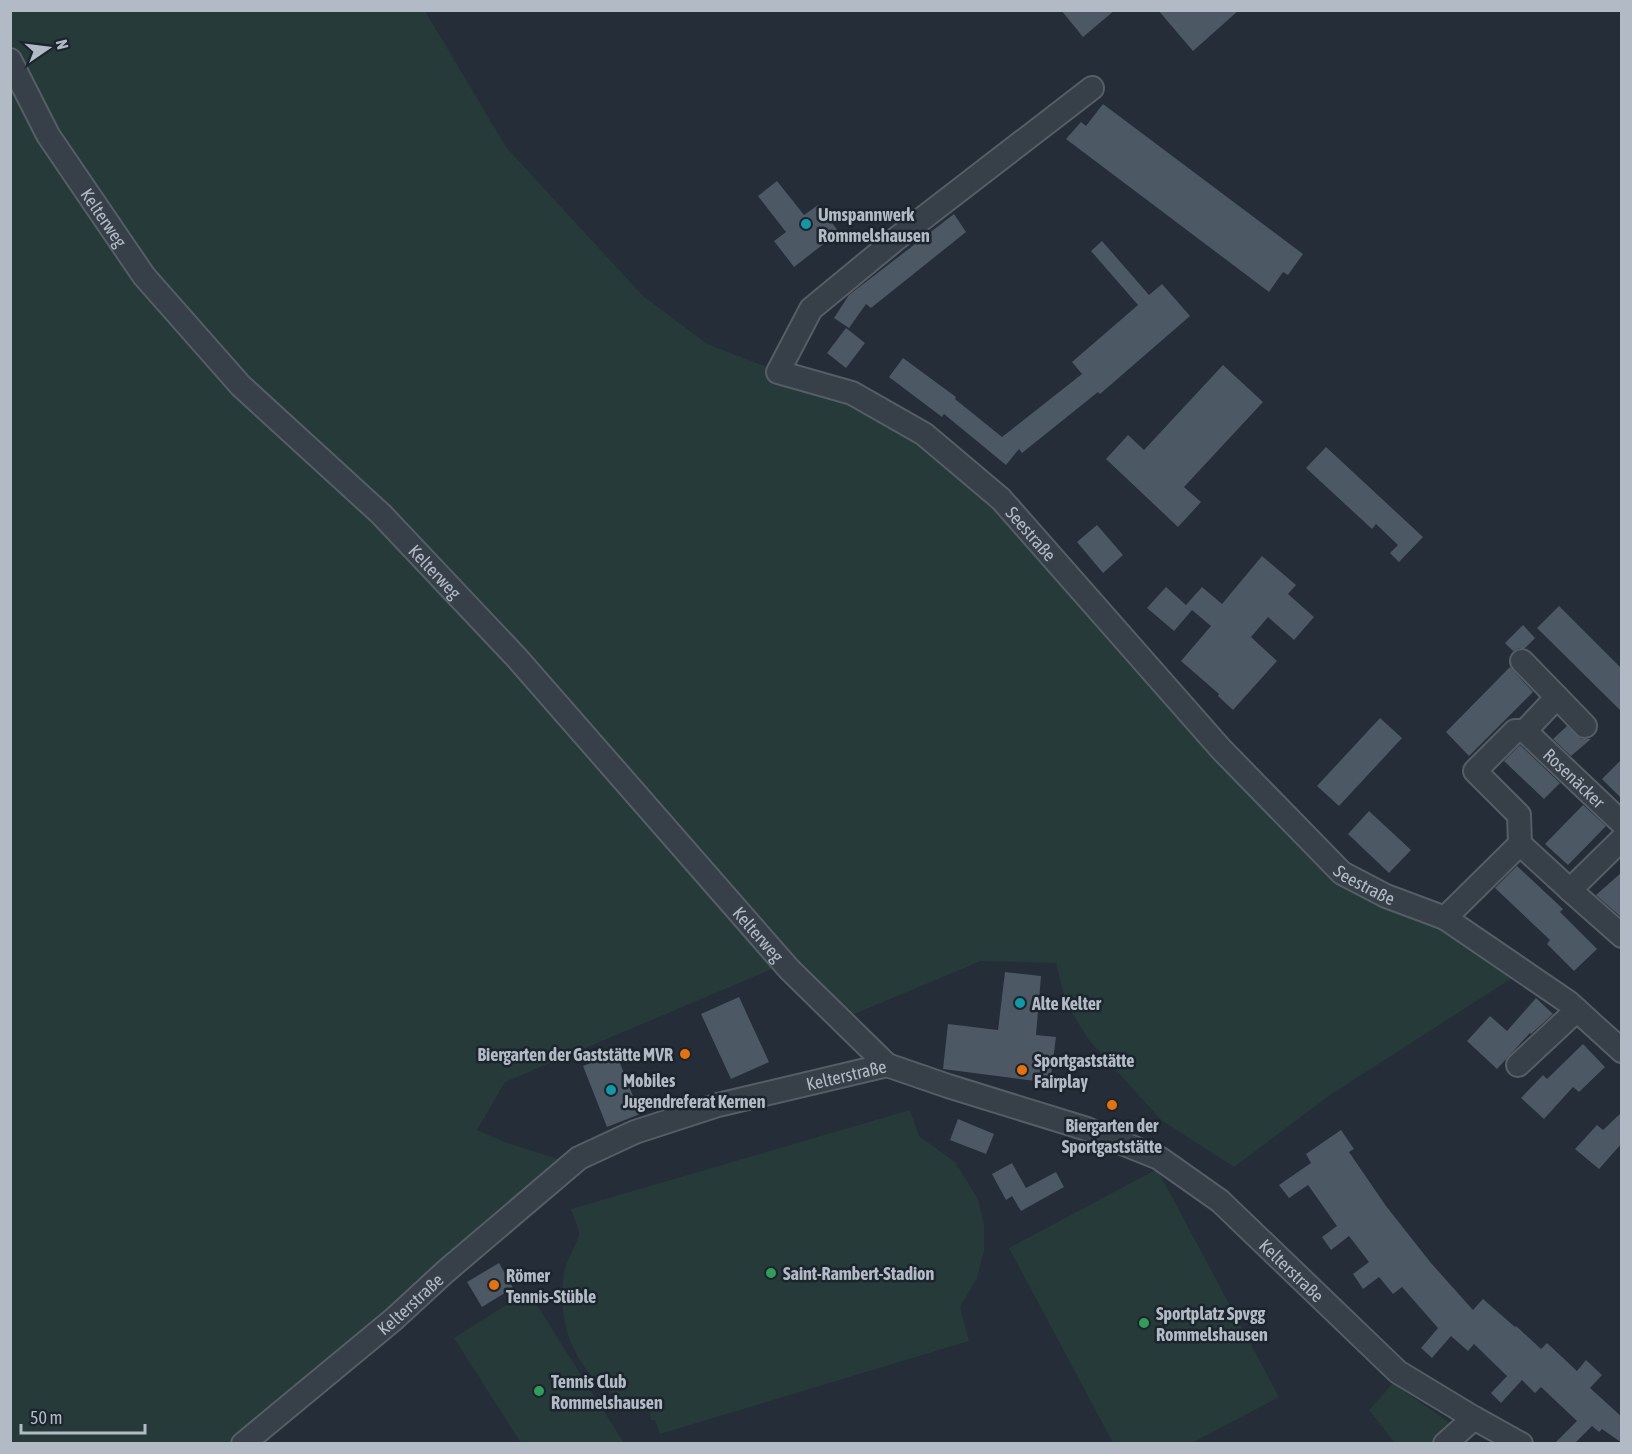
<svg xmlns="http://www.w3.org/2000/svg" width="1632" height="1454" font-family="'Asap Condensed',sans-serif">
  <rect width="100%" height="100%" fill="#242d38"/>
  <path fill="#263a3a" d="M10,11H425L506,147L643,296L707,344L770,368L768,378L849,404L923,445L998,507L1338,877L1440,924L1520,973L1330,1095L1234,1167L1161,1120L1089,1040L1066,1004L1056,963L981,961L847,1017L791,961L505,1082L477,1130L505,1142L561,1160L268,1415L228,1443H11Z
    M910,1110L919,1136L955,1162L978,1199L984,1225V1251L977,1278L960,1307L969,1341L660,1434L655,1420H651L648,1405C640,1403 629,1403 621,1399C574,1373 554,1320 565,1269C567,1260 578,1241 579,1235C579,1228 573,1216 571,1209Z
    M1157,1169L1279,1397L1192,1443H1113L1009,1248Z
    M528,1291L624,1443H521L454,1338Z
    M1393,1383L1454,1426L1432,1443H1395L1369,1410Z"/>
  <path fill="#4c5864" d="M1061,10H1115L1083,37Z
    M1158,10H1239L1193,51Z
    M1103,104L1303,254L1288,275L1283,272L1269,292L1066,139L1081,122L1086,126Z
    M777,181L804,215L818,205L839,232L794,267L774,241L786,232L758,196Z
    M954,214L966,232L871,308L866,304L849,328L834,318L849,295Z
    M1102,241L1149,295L1162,284L1190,316L1100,394L1098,392L1022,453L1019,449L1006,465L944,414L942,417L889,377L903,358L956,397L955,399L1002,437L1082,374L1072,362L1138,305L1091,251Z
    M846,328L865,343L846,368L827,353Z
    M1223,365L1263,402L1184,487L1201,502L1178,527L1106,459L1128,435L1144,450Z
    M1326,447L1423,537L1399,562L1390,553L1398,545L1376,524L1372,529L1306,468Z
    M1097,525L1123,555L1103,573L1077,542Z
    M1262,556L1296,585L1288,594L1314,617L1294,640L1268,617L1251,637L1277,661L1233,710L1218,696L1219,694L1181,661L1211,626L1192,610L1174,631L1147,608L1166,587L1186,605L1202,587L1222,604Z
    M1559,606L1622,669V712L1537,628Z
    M1523,625L1535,638L1525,648H1519L1513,651L1505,643Z
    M1510,667L1533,692L1469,756L1446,732Z
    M1380,718L1402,738L1339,806L1317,786Z
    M1567,726L1581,739H1591L1571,756L1553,739Z
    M1520,745L1560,783L1544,799L1504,761Z
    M1622,759V799L1602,779Z
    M1583,805L1606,826L1568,865L1545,844Z
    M1369,811L1411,850L1389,873L1348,834Z
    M1517,866L1563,909L1560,912L1597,949L1574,971L1547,944L1550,940L1495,888Z
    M1622,872V917H1621L1596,895Z
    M1005,972L1041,976L1036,1035L1056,1037L1050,1083L943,1069L948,1024L998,1030Z
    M739,997L769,1062L731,1079L701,1014Z
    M1536,998L1553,1014L1531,1034L1530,1033L1497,1069L1467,1041L1490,1016L1507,1031Z
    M1583,1044L1605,1067L1579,1092L1573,1087L1544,1119L1521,1098L1543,1075L1547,1079Z
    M616,1053L640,1114L607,1127L583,1066Z
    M1622,1112V1143L1599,1169L1575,1149L1597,1125L1603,1130Z
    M958,1119L994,1134L986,1154L950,1140Z
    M1341,1130L1354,1149L1349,1152L1386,1206L1431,1263L1473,1310L1483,1299L1515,1327L1516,1326L1541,1349L1547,1343L1577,1371L1586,1360L1602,1375L1590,1388L1622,1417V1443L1602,1429L1599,1432L1592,1426L1575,1443H1555L1577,1421L1541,1387L1535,1393L1522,1380L1501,1403L1491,1393L1507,1376L1474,1344L1468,1351L1451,1336L1432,1358L1421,1348L1438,1328L1402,1287L1393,1294L1379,1277L1363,1289L1353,1274L1369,1262L1349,1236L1331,1250L1322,1237L1337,1226L1308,1185L1289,1198L1279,1185L1311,1163L1306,1154Z
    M1012,1163L1026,1188L1056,1172L1064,1187L1021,1211L1012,1196L1006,1200L992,1174Z
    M499,1263L513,1288L482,1307L467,1282Z"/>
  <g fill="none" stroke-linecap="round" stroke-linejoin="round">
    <defs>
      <g id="minor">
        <path id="s1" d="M10,60L48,135L144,276L241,386L381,514L517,658L789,969L887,1065"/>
        <path id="s2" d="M1092,88L896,239L811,309L778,372L852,393L924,434L1001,499L1221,749L1342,873L1386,896L1445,918L1568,1002L1622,1051"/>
        <path d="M1557,697L1585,726"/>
        <path id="s3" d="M1525,731L1622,823"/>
        <path d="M1520,844L1519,815L1475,771L1515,731H1525L1557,697L1522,661"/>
        <path d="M1570,890L1622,936"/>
        <path d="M1445,918L1520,844L1570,890L1622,839"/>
        <path d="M1518,1065L1577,1010"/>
        <path id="s4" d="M243,1444L394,1319L445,1272L579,1158L635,1132L718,1105L887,1065L948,1086L1087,1129L1159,1158L1220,1201L1398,1372L1474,1418L1521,1444"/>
        <path d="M1445,1444L1474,1418"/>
      </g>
    </defs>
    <use href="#minor" stroke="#555d66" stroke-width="26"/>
    <use href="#minor" stroke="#373f49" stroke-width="22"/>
  </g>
  <g fill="#0f9aa8" stroke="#1c242d" stroke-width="2">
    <circle cx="806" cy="224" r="6"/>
    <circle cx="1020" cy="1003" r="6"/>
    <circle cx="611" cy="1090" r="6"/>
  </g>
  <g fill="#e8710a" stroke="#1c242d" stroke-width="2">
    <circle cx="685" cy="1054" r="6"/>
    <circle cx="1022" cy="1070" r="6"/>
    <circle cx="1112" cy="1105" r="6"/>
    <circle cx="494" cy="1285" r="6"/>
  </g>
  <g fill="#2e9e5b" stroke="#1c242d" stroke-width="2">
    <circle cx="771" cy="1273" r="6"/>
    <circle cx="1144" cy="1323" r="6"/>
    <circle cx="539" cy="1391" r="6"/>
  </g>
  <g text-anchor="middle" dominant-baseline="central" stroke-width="5" stroke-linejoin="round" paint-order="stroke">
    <g font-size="18" font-weight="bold" fill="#b2bac5" stroke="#1c242d" text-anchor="start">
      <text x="818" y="214">Umspannwerk<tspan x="818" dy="21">Rommelshausen</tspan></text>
      <text x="1032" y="1003">Alte Kelter</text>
      <text x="673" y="1054" text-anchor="end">Biergarten der Gaststätte MVR</text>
      <text x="1034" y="1060">Sportgaststätte<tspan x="1034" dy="21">Fairplay</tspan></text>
      <text x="623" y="1080">Mobiles<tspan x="623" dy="21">Jugendreferat Kernen</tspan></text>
      <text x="1112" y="1125" text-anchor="middle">Biergarten der<tspan x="1112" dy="21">Sportgaststätte</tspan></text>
      <text x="783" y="1273">Saint-Rambert-Stadion</text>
      <text x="506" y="1275">Römer<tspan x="506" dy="21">Tennis-Stüble</tspan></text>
      <text x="1156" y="1313">Sportplatz Spvgg<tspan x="1156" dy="21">Rommelshausen</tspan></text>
      <text x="551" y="1381">Tennis Club<tspan x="551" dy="21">Rommelshausen</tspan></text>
    </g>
    <g font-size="18" fill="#b2bac5" stroke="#1c242d">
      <text stroke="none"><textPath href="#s1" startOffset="184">Kelterweg</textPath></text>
      <text stroke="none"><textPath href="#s2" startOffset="735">Seestraße</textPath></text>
      <text stroke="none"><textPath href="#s1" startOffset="670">Kelterweg</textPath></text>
      <text stroke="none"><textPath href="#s3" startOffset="68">Rosenäcker</textPath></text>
      <text stroke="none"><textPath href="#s2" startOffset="1221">Seestraße</textPath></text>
      <text stroke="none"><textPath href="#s1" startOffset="1156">Kelterweg</textPath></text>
      <text stroke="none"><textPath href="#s4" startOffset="722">Kelterstraße</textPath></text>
      <text stroke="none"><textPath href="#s4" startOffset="1226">Kelterstraße</textPath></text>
      <text stroke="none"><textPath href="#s4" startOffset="218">Kelterstraße</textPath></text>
    </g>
  </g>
  <rect width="1632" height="1454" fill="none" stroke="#b2bac5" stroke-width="24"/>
  <g transform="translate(48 48) rotate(76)" stroke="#1c242d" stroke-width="4.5" paint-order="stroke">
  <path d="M0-4.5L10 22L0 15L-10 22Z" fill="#b2bac5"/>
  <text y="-9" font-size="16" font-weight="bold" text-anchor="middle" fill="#b2bac5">N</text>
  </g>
  <path d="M21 1424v9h124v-9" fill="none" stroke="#b2bac5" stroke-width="3"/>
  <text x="30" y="1424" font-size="18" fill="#b2bac5" stroke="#1c242d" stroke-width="4.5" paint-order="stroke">50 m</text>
</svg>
